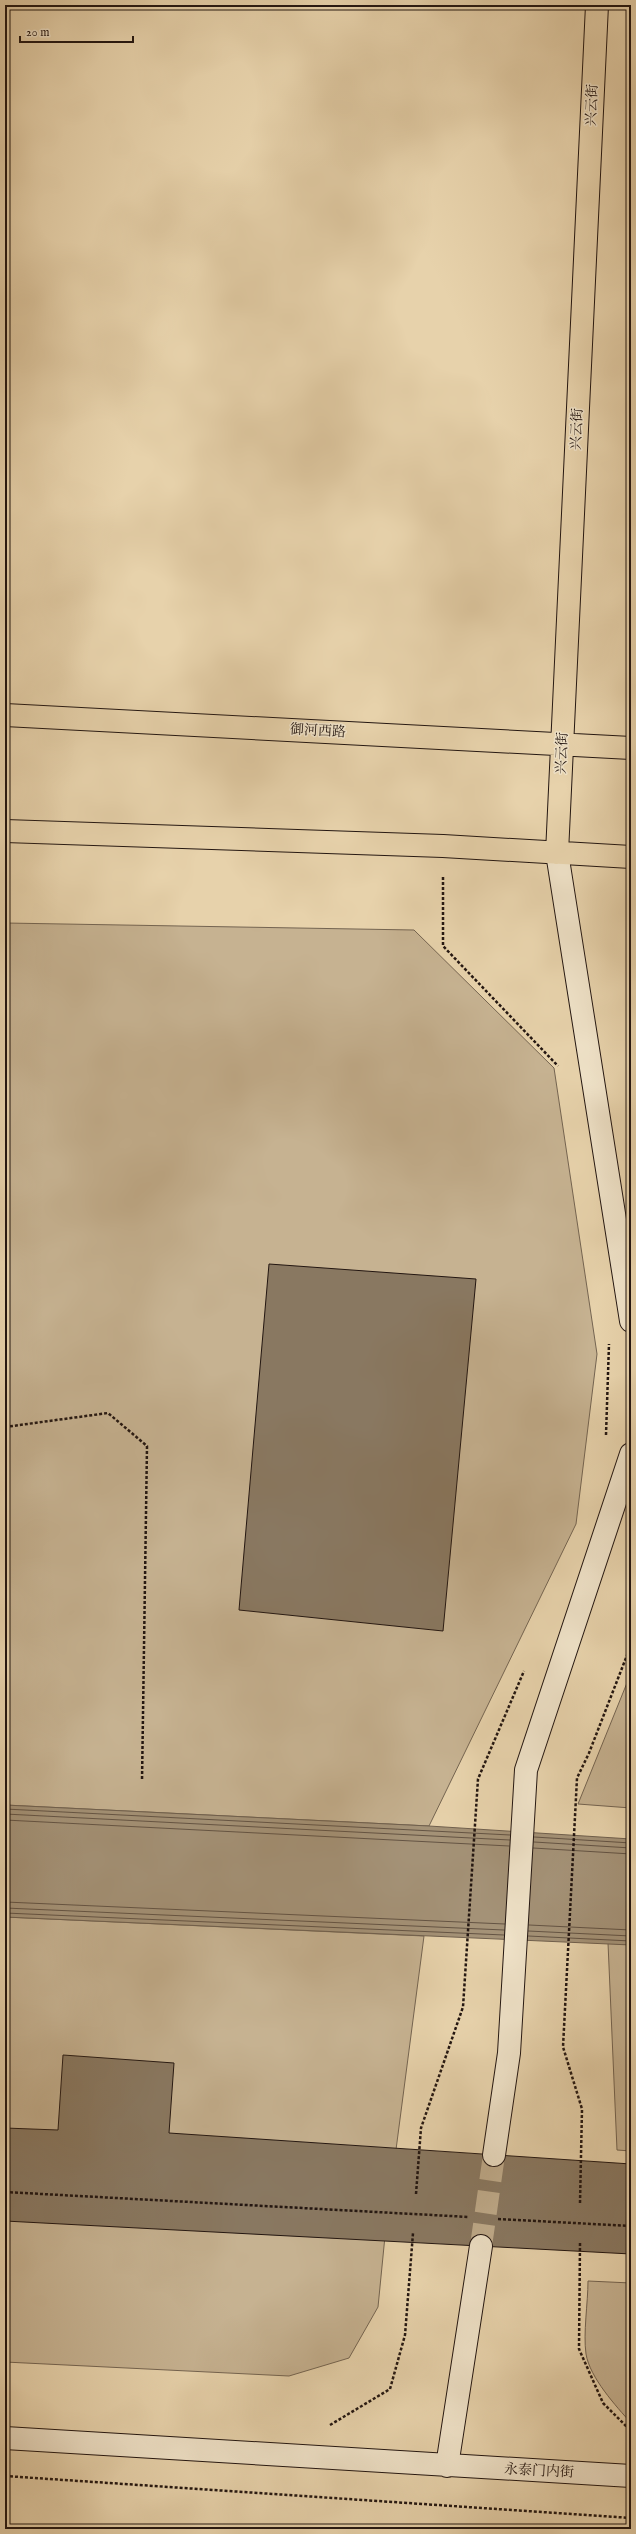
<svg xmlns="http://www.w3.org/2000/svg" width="636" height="2534" font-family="'IM FELL English','Noto Serif SC',serif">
  <rect width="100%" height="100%" fill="#e7d2ab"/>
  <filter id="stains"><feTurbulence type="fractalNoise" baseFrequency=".005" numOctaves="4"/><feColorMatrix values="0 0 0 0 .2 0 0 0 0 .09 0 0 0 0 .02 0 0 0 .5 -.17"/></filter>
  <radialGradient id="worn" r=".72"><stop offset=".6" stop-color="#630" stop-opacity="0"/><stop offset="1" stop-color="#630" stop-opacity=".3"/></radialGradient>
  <path fill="#c6b291" stroke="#746451" d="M5,923L414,930L554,1068L597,1354L576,1524L429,1826L5,1805Z
    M631,1673V1808L578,1804Z
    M5,1917L424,1936L386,2226L378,2307L349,2358L289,2376L5,2362Z
    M608,1943L631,1945V2151L617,2150Z
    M588,2281L631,2283V2423C616,2406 590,2378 586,2354C583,2333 588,2303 588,2281Z"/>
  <path fill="#a49277" stroke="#70604e" d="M5,1805L429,1826L631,1839V1945L5,1917Z"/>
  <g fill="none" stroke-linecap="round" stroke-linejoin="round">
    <path stroke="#645444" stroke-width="1" d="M5,1809L510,1835
      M5,1814L510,1840
      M5,1820L509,1846
      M534,1837L631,1843
      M534,1842L631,1848
      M533,1848L631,1854
      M5,1902L505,1924
      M5,1908L504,1930
      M5,1913L504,1935
      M529,1925L631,1930
      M528,1931L631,1936
      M528,1936L631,1941"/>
  </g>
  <path fill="#897861" stroke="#231611" d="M269,1264L476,1279L443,1631L239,1610Z
    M63,2055L174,2063L169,2133L631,2164V2254L5,2221V2128L58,2130Z"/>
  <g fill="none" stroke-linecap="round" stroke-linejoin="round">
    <path stroke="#c0ac8c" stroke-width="22" stroke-dasharray="22 11" stroke-linecap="butt" d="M481,2246L494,2155"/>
    <defs>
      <path id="secondary" d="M557,853L631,1321
        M494,2155L509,2053L526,1770L631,1454
        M5,2438L631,2476
        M447,2466L481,2246"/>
      <path id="primary" d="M5,715L631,748
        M5,831L443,846L631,857
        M557,853L597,5"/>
    </defs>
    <use href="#secondary" stroke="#231611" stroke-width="24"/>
    <use href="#primary" stroke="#231611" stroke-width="24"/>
    <path stroke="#231611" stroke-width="2.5" stroke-dasharray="3 2" stroke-linecap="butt" d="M443,877V946L558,1066
      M5,1427L108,1413L147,1446L142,1781
      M606,1435L609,1344
      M5,2192L469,2217
      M416,2194L421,2128L463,2007L478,1779L524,1671
      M580,2203L582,2109L563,2047L577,1778L589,1753L631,1645
      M498,2219L631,2226
      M580,2243L579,2349L603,2403L631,2431
      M330,2425L390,2389L405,2335L413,2233
      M5,2476L631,2518"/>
    <use href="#secondary" stroke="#efe2c8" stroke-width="22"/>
    <use href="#primary" stroke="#e7d2ab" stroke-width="22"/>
  </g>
  <g text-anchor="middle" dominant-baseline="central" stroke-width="3" stroke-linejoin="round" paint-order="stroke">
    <g font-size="14" fill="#231611" stroke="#efe2c8">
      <text transform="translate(592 105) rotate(-87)">兴云街</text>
      <text transform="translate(577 429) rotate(-87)">兴云街</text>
      <text transform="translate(318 731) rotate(3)">御河西路</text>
      <text transform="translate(562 753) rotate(-87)">兴云街</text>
      <text transform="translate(539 2471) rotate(3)">永泰门内街</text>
    </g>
  </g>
  <rect width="636" height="2534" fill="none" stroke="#e7d2ab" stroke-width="20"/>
  <rect x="6" y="6" width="624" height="2522" fill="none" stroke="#231611" stroke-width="2"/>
  <rect x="10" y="10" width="616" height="2514" fill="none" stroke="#231611"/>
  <path d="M20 36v6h113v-6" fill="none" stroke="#231611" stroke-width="2"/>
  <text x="26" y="36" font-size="12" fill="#231611" stroke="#efe2c8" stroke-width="3" paint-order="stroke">20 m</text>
  <rect width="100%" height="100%" filter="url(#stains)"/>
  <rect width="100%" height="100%" fill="url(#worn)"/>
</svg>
